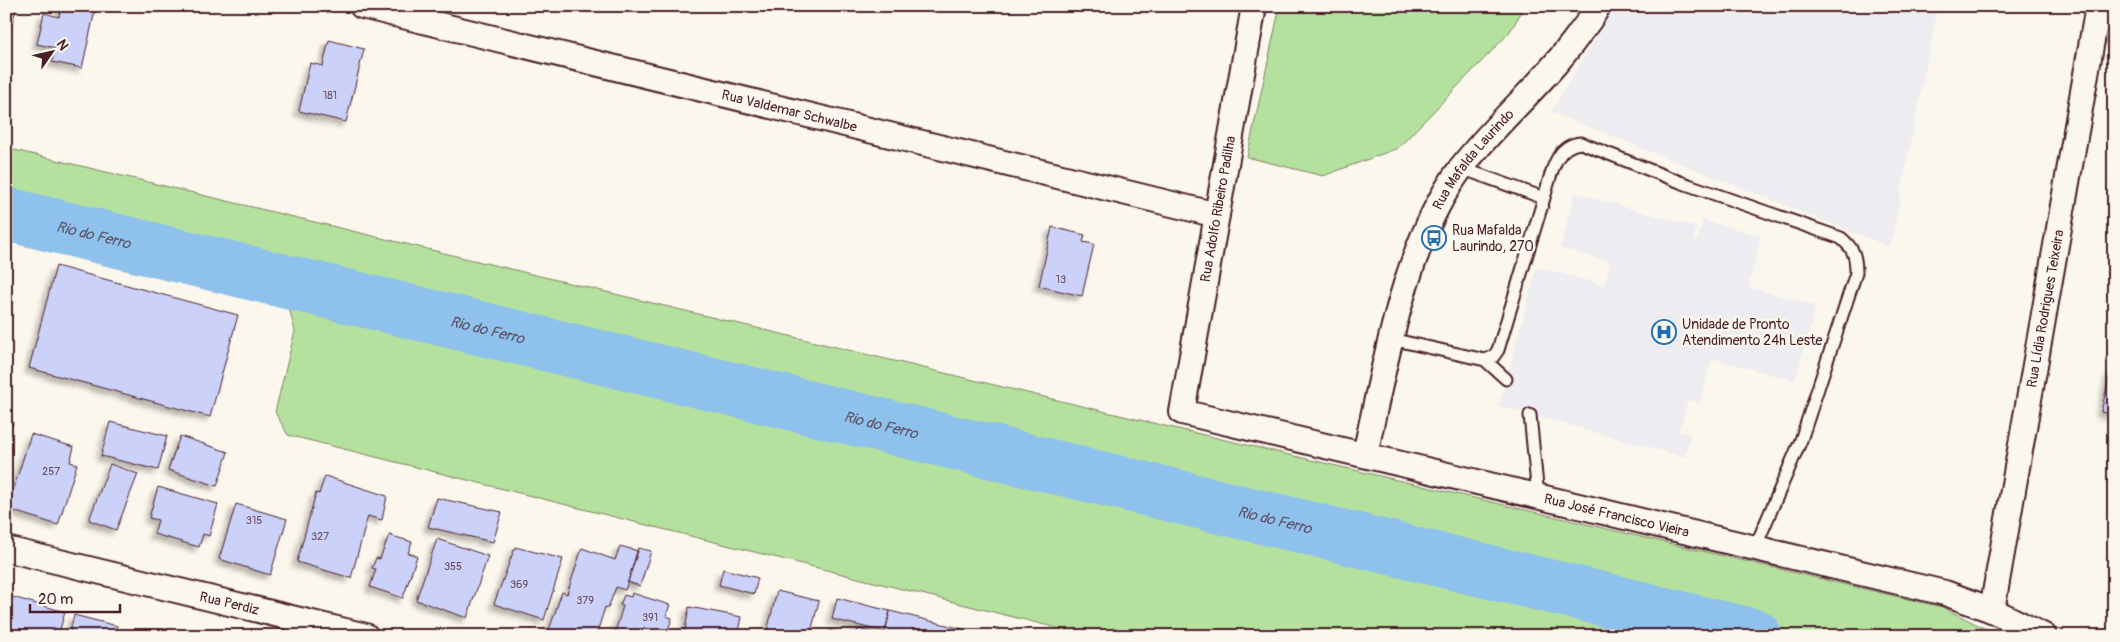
<svg xmlns="http://www.w3.org/2000/svg" width="2120" height="642" font-family="Pangolin,sans-serif">
  <defs>
    <filter id="shadow"><feDropShadow dx="-4.5" dy="4.5" stdDeviation="2.5" flood-color="#0004"/></filter>
  </defs>
  <rect width="100%" height="100%" fill="#fbf7ec"/>
  <filter id="ink" filterUnits="userSpaceOnUse"><feTurbulence type="fractalNoise" baseFrequency=".02" numOctaves="2"/><feDisplacementMap in="SourceGraphic" scale="10" xChannelSelector="R" yChannelSelector="G"/><feConvolveMatrix kernelMatrix="1 2 1 2 8 2 1 2 1" color-interpolation-filters="sRGB"/></filter>
  <g filter="url(#ink)">
    <path fill="#edecf0" d="M1615,6H1938L1890,247L1551,112Z
      M1575,193L1696,227L1693,240L1697,241L1703,220L1761,236L1748,287L1816,306L1795,381L1712,358L1700,403L1688,400L1679,431L1691,434L1685,457L1499,406L1537,267L1604,285L1610,262L1560,248Z"/>
    <path fill="#b5e19e" stroke="#808064" d="M1280,6H1525L1509,33L1398,148L1323,176L1247,157Z
      M6,148L1161,425L1942,607L2000,636H1089L288,435L275,412L295,331L290,311L271,293L6,228Z"/>
    <g fill="none" stroke-linecap="round" stroke-linejoin="round">
      <path stroke="#8ec1eb" stroke-width="54" id="s1" d="M6,214L1755,636"/>
    </g>
    <path fill="#cbd1f9" stroke="#4a1f2b" filter="url(#shadow)" d="M61,6H96L82,68L52,62L55,48L37,44L44,13L59,17Z
      M6,7L16,9L6,45Z
      M329,40L364,49L346,122L299,111L310,63L323,66Z
      M1052,227L1085,235L1083,242L1094,244L1082,296L1039,286Z
      M56,266L238,315L210,417L29,368Z
      M2111,370L2114,371V415L2101,412Z
      M6,420L13,423L6,442Z
      M110,422L167,436L158,470L101,456Z
      M31,434L74,447L70,462L77,464L58,525L7,509Z
      M180,436L228,452L217,486L168,470Z
      M110,464L138,474L116,530L89,520Z
      M325,476L387,496L382,520L368,516L351,578L297,562L316,493L319,494Z
      M158,487L218,504L209,536L203,534L199,547L154,534L158,520L149,518Z
      M437,498L502,512L493,542L428,527Z
      M236,504L287,519L270,575L219,559Z
      M389,535L412,542L408,553L417,556L403,598L370,587L376,569L372,568L376,558L380,559Z
      M437,539L488,556L467,618L416,600Z
      M620,546L638,551L625,590L616,587L608,608L605,607L596,636H547L562,592L567,594L582,548L615,560Z
      M515,547L563,559L544,620L494,604Z
      M638,548L651,551L640,586L628,582Z
      M723,569L758,578L754,594L719,585Z
      M777,591L819,601L810,636H766Z
      M632,593L670,605L666,616L672,618L666,636H614L623,606L620,605L624,595L631,597Z
      M9,596L65,612L58,636H6V604Z
      M837,598L890,611L885,632L832,619Z
      M689,607L742,617L738,636H684Z
      M890,611L967,630V636H884Z
      M74,615L117,626L115,636H69Z
      M858,629L875,633L874,636H856Z
      M830,630L852,636H829Z
      M139,631L156,636H137Z"/>
    <g fill="none" stroke-linecap="round" stroke-linejoin="round">
      <defs>
        <path id="service" d="M1544,198C1551,176 1554,145 1581,143L1680,182L1841,238C1854,249 1856,256 1856,273L1801,440L1755,548
          M1391,339L1485,360L1493,357L1498,350L1544,198L1461,168
          M1485,360L1506,379
          M1530,415L1538,496"/>
        <g id="minor">
          <path id="s2" d="M362,6L1217,215"/>
          <path id="s3" d="M1254,6L1182,412L1945,593L1992,610L2044,636"/>
          <path id="s4" d="M1365,454C1385,364 1405,243 1461,168C1496,122 1542,85 1577,37C1584,27 1593,17 1598,6"/>
          <path id="s5" d="M6,549L366,636"/>
          <path id="s6" d="M1992,610L2098,6"/>
        </g>
      </defs>
      <use href="#service" stroke="#4a1f2b" stroke-width="15"/>
      <use href="#minor" stroke="#4a1f2b" stroke-width="28"/>
      <use href="#service" stroke="#fbf7ec" stroke-width="11"/>
      <use href="#minor" stroke="#fbf7ec" stroke-width="24"/>
    </g>
  </g>
  <defs>
    <symbol id="bus-ring" viewBox="-11 -11 22 22"><circle r="9.5" fill="#fbf7ec" stroke="#1f6fb2" stroke-width="1.5"/><path d="M-5-6H5V4H4V6H2V4H-2V6H-4V4H-5ZM-3.5-4V0h7V-4ZM-3.5 1.2v1.5H-2V1.2ZM2 1.2v1.5H3.5V1.2Z" fill="#1f6fb2"/></symbol>
    <symbol id="hospital-ring" viewBox="-11 -11 22 22"><circle r="9.5" fill="#fbf7ec" stroke="#1f6fb2" stroke-width="1.5"/><path d="M-5-5h3v3.5h4V-5h3V5h-3V1.5h-4V5h-3Z" fill="#1f6fb2"/></symbol>
  </defs>
  <g fill-rule="evenodd">
    <use href="#bus-ring" x="1420" y="224" width="28" height="28"/>
    <use href="#hospital-ring" x="1650" y="318" width="28" height="28"/>
  </g>
  <g text-anchor="middle" dominant-baseline="central" stroke-width="5" stroke-linejoin="round" paint-order="stroke">
    <g font-size="11" fill="#6a4c5e">
      <text x="330" y="95">181</text>
      <text x="1061" y="279">13</text>
      <text x="51" y="471">257</text>
      <text x="254" y="520">315</text>
      <text x="320" y="536">327</text>
      <text x="453" y="566">355</text>
      <text x="519" y="584">369</text>
      <text x="585" y="600">379</text>
      <text x="650" y="617">391</text>
    </g>
    <g font-size="14" fill="#4a1f2b" stroke="#fbf7ec">
      <text stroke="none"><textPath href="#s2" startOffset="440">Rua Valdemar Schwalbe</textPath></text>
      <text stroke="none"><textPath href="#s4" startOffset="318">Rua Mafalda Laurindo</textPath></text>
      <text transform="translate(1218 209) rotate(-80)">Rua Adolfo Ribeiro Padilha</text>
      <text stroke="none"><textPath href="#s6" startOffset="306">Rua Lídia Rodrigues Teixeira</textPath></text>
      <text stroke="none"><textPath href="#s3" startOffset="859">Rua José Francisco Vieira</textPath></text>
      <text stroke="none"><textPath href="#s5" startOffset="230">Rua Perdiz</textPath></text>
    </g>
    <g font-size="14" fill="#4a1f2b" stroke="#fbf7ec" text-anchor="start">
      <text x="1452" y="230">Rua Mafalda<tspan x="1452" dy="16">Laurindo, 270</tspan></text>
      <text x="1682" y="324">Unidade de Pronto<tspan x="1682" dy="16">Atendimento 24h Leste</tspan></text>
    </g>
    <g font-size="15" font-style="italic" fill="#5e5065" stroke="#fbf7ec">
      <text stroke="none"><textPath href="#s1" startOffset="90">Rio do Ferro</textPath></text>
      <text stroke="none"><textPath href="#s1" startOffset="495">Rio do Ferro</textPath></text>
      <text stroke="none"><textPath href="#s1" startOffset="900">Rio do Ferro</textPath></text>
      <text stroke="none"><textPath href="#s1" startOffset="1305">Rio do Ferro</textPath></text>
    </g>
  </g>
  <rect width="2120" height="642" fill="none" stroke="#fbf7ec" stroke-width="25"/>
  <rect x="12" y="12" width="2095" height="617" fill="none" stroke="#4a1f2b" stroke-width="2" filter="url(#ink)"/>
  <g transform="translate(52 52) rotate(56)" stroke="#fbf7ec" stroke-width="4" paint-order="stroke">
  <path d="M0-4L9 19L0 12L-9 19Z" fill="#4a1f2b"/>
  <text y="-8" font-size="14" font-weight="bold" text-anchor="middle" fill="#4a1f2b">N</text>
  </g>
  <path d="M30 604v8h90v-8" fill="none" stroke="#4a1f2b" stroke-width="2.5"/>
  <text x="38" y="604" font-size="15" fill="#4a1f2b" stroke="#fbf7ec" stroke-width="4" paint-order="stroke">20 m</text>
</svg>
